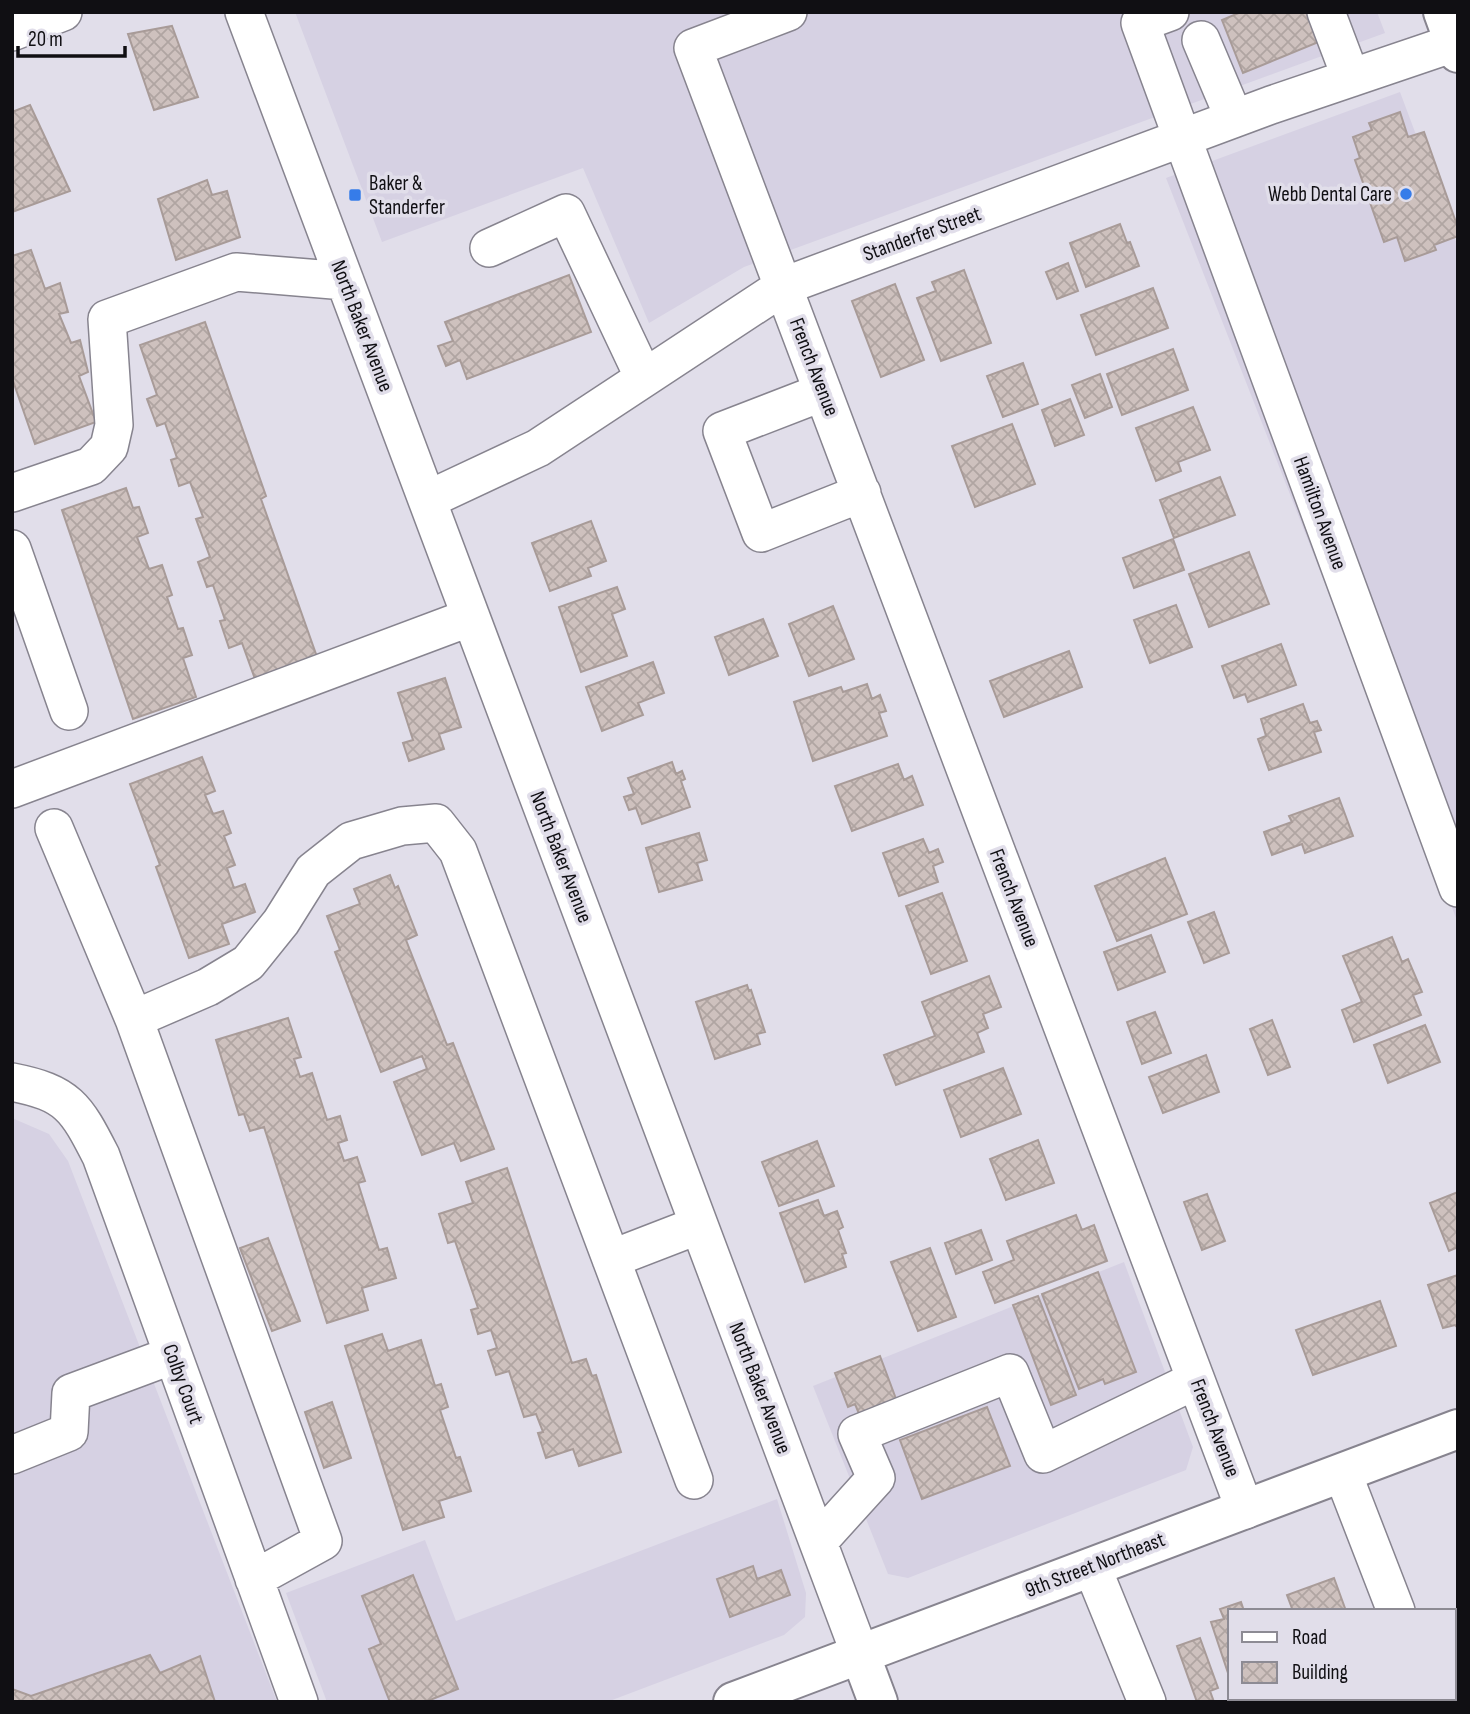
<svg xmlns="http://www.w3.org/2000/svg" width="1470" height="1714" font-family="'Sofia Sans Condensed',sans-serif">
  <defs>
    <pattern id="building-cross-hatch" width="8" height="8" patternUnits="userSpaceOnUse" patternTransform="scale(1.75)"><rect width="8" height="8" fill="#cec1be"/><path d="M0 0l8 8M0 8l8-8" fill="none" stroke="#b0a5a2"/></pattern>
  </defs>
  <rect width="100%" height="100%" fill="#e1deea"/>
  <path fill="#d6d1e3" d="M295,12H1377L1385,33L744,267L649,323L583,168L382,242Z
    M1400,92L1458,247V923L1166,178Z
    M12,1118L49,1134L68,1161L277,1702H12Z
    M1124,1262L1193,1447L1186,1470L908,1578L888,1574L813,1386Z
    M777,1499L806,1593L805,1617L784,1635L607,1702H327L286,1593L425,1540L456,1621Z"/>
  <path fill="url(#building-cross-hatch)" stroke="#a89b98" stroke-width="2" d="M1241,12H1309L1321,41L1243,73L1222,20Z
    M172,26L198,97L154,110L128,34Z
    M30,105L70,191L12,212V112Z
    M1400,112L1408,137L1424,132L1458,228V236L1434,245L1436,250L1405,261L1397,237L1384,242L1355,160L1360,158L1353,137L1372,130L1369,123Z
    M207,180L212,195L227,191L240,237L176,260L158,199Z
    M1120,224L1127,243L1130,242L1139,266L1086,287L1070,243Z
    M31,250L45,289L60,283L68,312L59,314L71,343L80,340L88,372L79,376L96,422L35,444L12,378V256Z
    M1068,263L1078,291L1057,299L1046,272Z
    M964,270L991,343L941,361L917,298L936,291L932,282Z
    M569,275L591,332L467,379L460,360L446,366L438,346L453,341L445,322Z
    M895,284L924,360L881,377L852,301Z
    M1153,288L1168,328L1096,355L1081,315Z
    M205,322L266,496L261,499L317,657L255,679L242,643L229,648L220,621L225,620L213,585L207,587L198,562L210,557L196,519L203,517L190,482L179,486L171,460L177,458L165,423L157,426L147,399L157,395L140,345Z
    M1173,349L1188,390L1122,415L1107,374Z
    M1023,363L1038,404L1003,417L987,376Z
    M1100,374L1112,407L1085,418L1072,385Z
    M1070,399L1084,435L1055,446L1042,410Z
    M1193,407L1210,450L1178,462L1181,471L1156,481L1136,428Z
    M1012,424L1035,484L975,507L952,446Z
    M1220,477L1235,515L1174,538L1160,500Z
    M126,488L133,508L139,507L148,533L137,537L149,569L162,565L172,595L167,597L178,629L183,628L192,655L183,658L196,697L133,719L62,510Z
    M591,521L606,561L588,568L591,576L550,591L532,543Z
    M1173,539L1184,570L1134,588L1123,558Z
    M1249,552L1269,604L1209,627L1189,574Z
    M617,587L625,609L612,614L627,656L581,672L559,607Z
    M1176,605L1192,647L1150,663L1134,620Z
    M833,606L854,659L809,676L789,624Z
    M763,619L778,656L729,675L715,637Z
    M1281,644L1296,685L1248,702L1245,694L1234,698L1222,666Z
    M1069,651L1082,687L1004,717L990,681Z
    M653,662L664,693L638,703L643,715L602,731L586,687Z
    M445,678L461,727L439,734L444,749L409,761L403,743L413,740L398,693Z
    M867,684L872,699L880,695L886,711L879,713L887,736L813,761L794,702L841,687L843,692Z
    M1303,704L1310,723L1317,721L1321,730L1314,732L1321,752L1269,770L1258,739L1266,736L1261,719Z
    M202,757L215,791L205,795L213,814L223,811L231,833L224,836L235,865L227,868L234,888L245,884L255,912L222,924L229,944L189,958L156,867L160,865L130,784Z
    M672,762L676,774L682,771L685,779L681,781L690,807L642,824L636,808L629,810L624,797L634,794L628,778Z
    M898,764L904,780L912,776L923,805L852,831L835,786Z
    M1339,798L1353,836L1305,853L1302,844L1272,855L1264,832L1292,822L1289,816Z
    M699,833L707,860L697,863L702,880L659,892L646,848Z
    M923,839L929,853L938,849L943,862L933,866L938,882L899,896L883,853Z
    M1165,858L1187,914L1117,941L1095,886Z
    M390,875L395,888L398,886L417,935L406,940L447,1045L453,1043L494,1149L461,1161L454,1143L422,1155L394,1082L427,1069L422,1056L381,1072L335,952L340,950L327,916L360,904L354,889Z
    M942,893L967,961L931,974L906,906Z
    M1214,912L1229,953L1204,963L1188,922Z
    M1151,935L1165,972L1118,990L1104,952Z
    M1392,937L1402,962L1408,959L1422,992L1413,995L1421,1015L1354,1042L1342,1010L1362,1002L1343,956Z
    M989,976L1001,1007L983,1014L988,1028L977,1033L984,1052L896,1085L884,1055L935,1036L922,1002Z
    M747,985L749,991L751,990L765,1032L757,1034L760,1044L715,1059L696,1002Z
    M1155,1012L1171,1053L1142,1064L1127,1022Z
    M288,1018L301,1057L294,1059L300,1077L312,1073L327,1120L340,1116L347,1140L338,1143L344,1161L357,1157L365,1181L358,1183L379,1250L387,1248L396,1278L362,1288L368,1310L327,1323L264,1127L250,1131L244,1114L239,1115L216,1040Z
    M1272,1020L1290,1067L1268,1075L1250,1029Z
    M1425,1025L1440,1062L1388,1083L1374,1045Z
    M1206,1055L1219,1092L1163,1113L1149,1077Z
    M1003,1068L1021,1114L961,1137L944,1090Z
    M1038,1140L1054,1183L1006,1200L990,1159Z
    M817,1141L834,1186L779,1206L762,1162Z
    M507,1168L572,1363L586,1359L592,1376L596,1375L621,1452L579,1466L573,1449L546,1458L538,1433L543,1432L536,1414L524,1417L509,1371L496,1375L488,1351L497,1348L491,1330L478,1334L471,1310L478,1308L455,1241L448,1243L439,1214L473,1203L466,1182Z
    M1458,1192V1247L1449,1251L1430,1203Z
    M1207,1194L1225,1241L1202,1250L1184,1202Z
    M818,1200L824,1216L837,1211L843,1227L838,1230L846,1253L842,1254L846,1267L805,1282L780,1213Z
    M1076,1215L1082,1230L1094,1225L1107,1261L995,1303L983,1272L1014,1260L1007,1241Z
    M981,1230L992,1260L956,1274L945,1243Z
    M268,1238L300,1321L272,1331L240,1248Z
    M930,1248L956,1317L918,1331L891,1262Z
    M1098,1272L1136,1372L1105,1384L1103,1379L1079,1389L1042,1294Z
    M1458,1275V1328L1455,1325L1443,1328L1428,1285Z
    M1038,1296L1076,1395L1051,1405L1013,1305Z
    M1380,1301L1396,1346L1313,1375L1296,1330Z
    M382,1334L388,1351L421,1340L435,1386L441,1384L448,1407L440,1410L456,1458L460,1457L471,1491L439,1501L444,1517L403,1530L345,1346Z
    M880,1356L899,1407L862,1421L855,1404L848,1407L835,1373Z
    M332,1402L351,1458L324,1468L305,1412Z
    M987,1407L1010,1466L922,1499L900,1440Z
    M753,1566L757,1579L781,1570L790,1595L730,1617L717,1579Z
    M413,1575L458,1689L425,1702H390L369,1649L381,1644L362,1596Z
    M1334,1578L1346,1611H1293L1287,1595Z
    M1241,1602L1244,1611H1230V1679L1211,1622L1224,1619L1220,1609Z
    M1200,1638L1218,1688L1210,1691L1214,1702H1197L1177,1646Z
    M150,1655L160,1673L200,1656L215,1702H12V1689L31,1696Z
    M1332,1698H1378L1379,1699L1370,1702H1333Z"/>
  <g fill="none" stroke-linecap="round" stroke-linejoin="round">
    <defs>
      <path id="minor" d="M244,12L860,1654
        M788,12L693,48L1245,1510
        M1170,12L1140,23L1458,888
        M1326,12L1351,78
        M12,32L63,12
        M1201,40L1234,118
        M489,248L566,213L644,378
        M823,392L722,431L761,533L862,493
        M12,493L91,466L109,447L114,425L107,319L236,272L345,281
        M427,500L538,448L784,286L1271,105L1454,43
        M12,549L69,711
        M12,789L471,617
        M54,828L134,1019L323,1541L254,1579
        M134,1019L208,987L248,963L281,922L313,871L351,841L402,826L436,823L458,851L694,1480
        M12,1082C68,1093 76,1107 101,1156L299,1702
        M611,1259L699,1225
        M12,1455L69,1432L71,1393L173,1355
        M1343,1474L1396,1611
        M818,1542L876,1478L857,1434L1010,1373L1043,1454L1196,1380
        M1092,1567L1147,1702
        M1429,1698L1431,1702"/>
      <path id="major" d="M1443,12L1458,53
        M860,1654L878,1702
        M733,1702L1458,1429"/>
    </defs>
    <use href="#minor" stroke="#87848f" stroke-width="40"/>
    <use href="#major" stroke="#87848f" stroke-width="42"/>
    <use href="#minor" stroke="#fff" stroke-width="37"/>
    <use href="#major" stroke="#fff" stroke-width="38"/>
  </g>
  <g fill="#367ce9" stroke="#e1deea" stroke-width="2.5">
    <circle cx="1406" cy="194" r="7"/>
    <rect x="348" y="188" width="14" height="14" rx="3.5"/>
  </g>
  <g text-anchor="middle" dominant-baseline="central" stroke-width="7" stroke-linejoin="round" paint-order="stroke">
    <g font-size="21" fill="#100f13" stroke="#e1deea" text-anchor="start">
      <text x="369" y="183">Baker &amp;<tspan x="369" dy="24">Standerfer</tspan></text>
      <text x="1392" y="194" text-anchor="end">Webb Dental Care</text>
    </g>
    <g font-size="21" fill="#100f13" stroke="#e1deea">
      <text transform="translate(922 234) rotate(-20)">Standerfer Street</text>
      <text transform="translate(362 326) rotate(69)">North Baker Avenue</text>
      <text transform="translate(814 367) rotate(69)">French Avenue</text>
      <text transform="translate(1320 513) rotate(70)">Hamilton Avenue</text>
      <text transform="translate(561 857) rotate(69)">North Baker Avenue</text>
      <text transform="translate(1014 898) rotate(69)">French Avenue</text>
      <text transform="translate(183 1384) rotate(70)">Colby Court</text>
      <text transform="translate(760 1388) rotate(69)">North Baker Avenue</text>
      <text transform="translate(1215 1428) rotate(69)">French Avenue</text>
      <text transform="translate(1095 1565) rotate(-21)">9th Street Northeast</text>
    </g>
  </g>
  <rect width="1470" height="1714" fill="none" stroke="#100f13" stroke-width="28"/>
  <rect x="1228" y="1609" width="228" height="91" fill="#e1deea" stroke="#8d8b94" stroke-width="2"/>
  <rect x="1242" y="1632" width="35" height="10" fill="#ffffff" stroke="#8d8b94" stroke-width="2"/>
  <text x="1292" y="1644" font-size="21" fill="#100f13">Road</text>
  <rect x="1242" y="1662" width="35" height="21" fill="url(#building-cross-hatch)" stroke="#8d8b94" stroke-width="2"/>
  <text x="1292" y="1679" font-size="21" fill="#100f13">Building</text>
  <path d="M18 46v10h107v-10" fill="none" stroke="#100f13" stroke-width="3.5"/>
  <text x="28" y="46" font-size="21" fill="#100f13" stroke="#e1deea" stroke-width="5" paint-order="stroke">20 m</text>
</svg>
